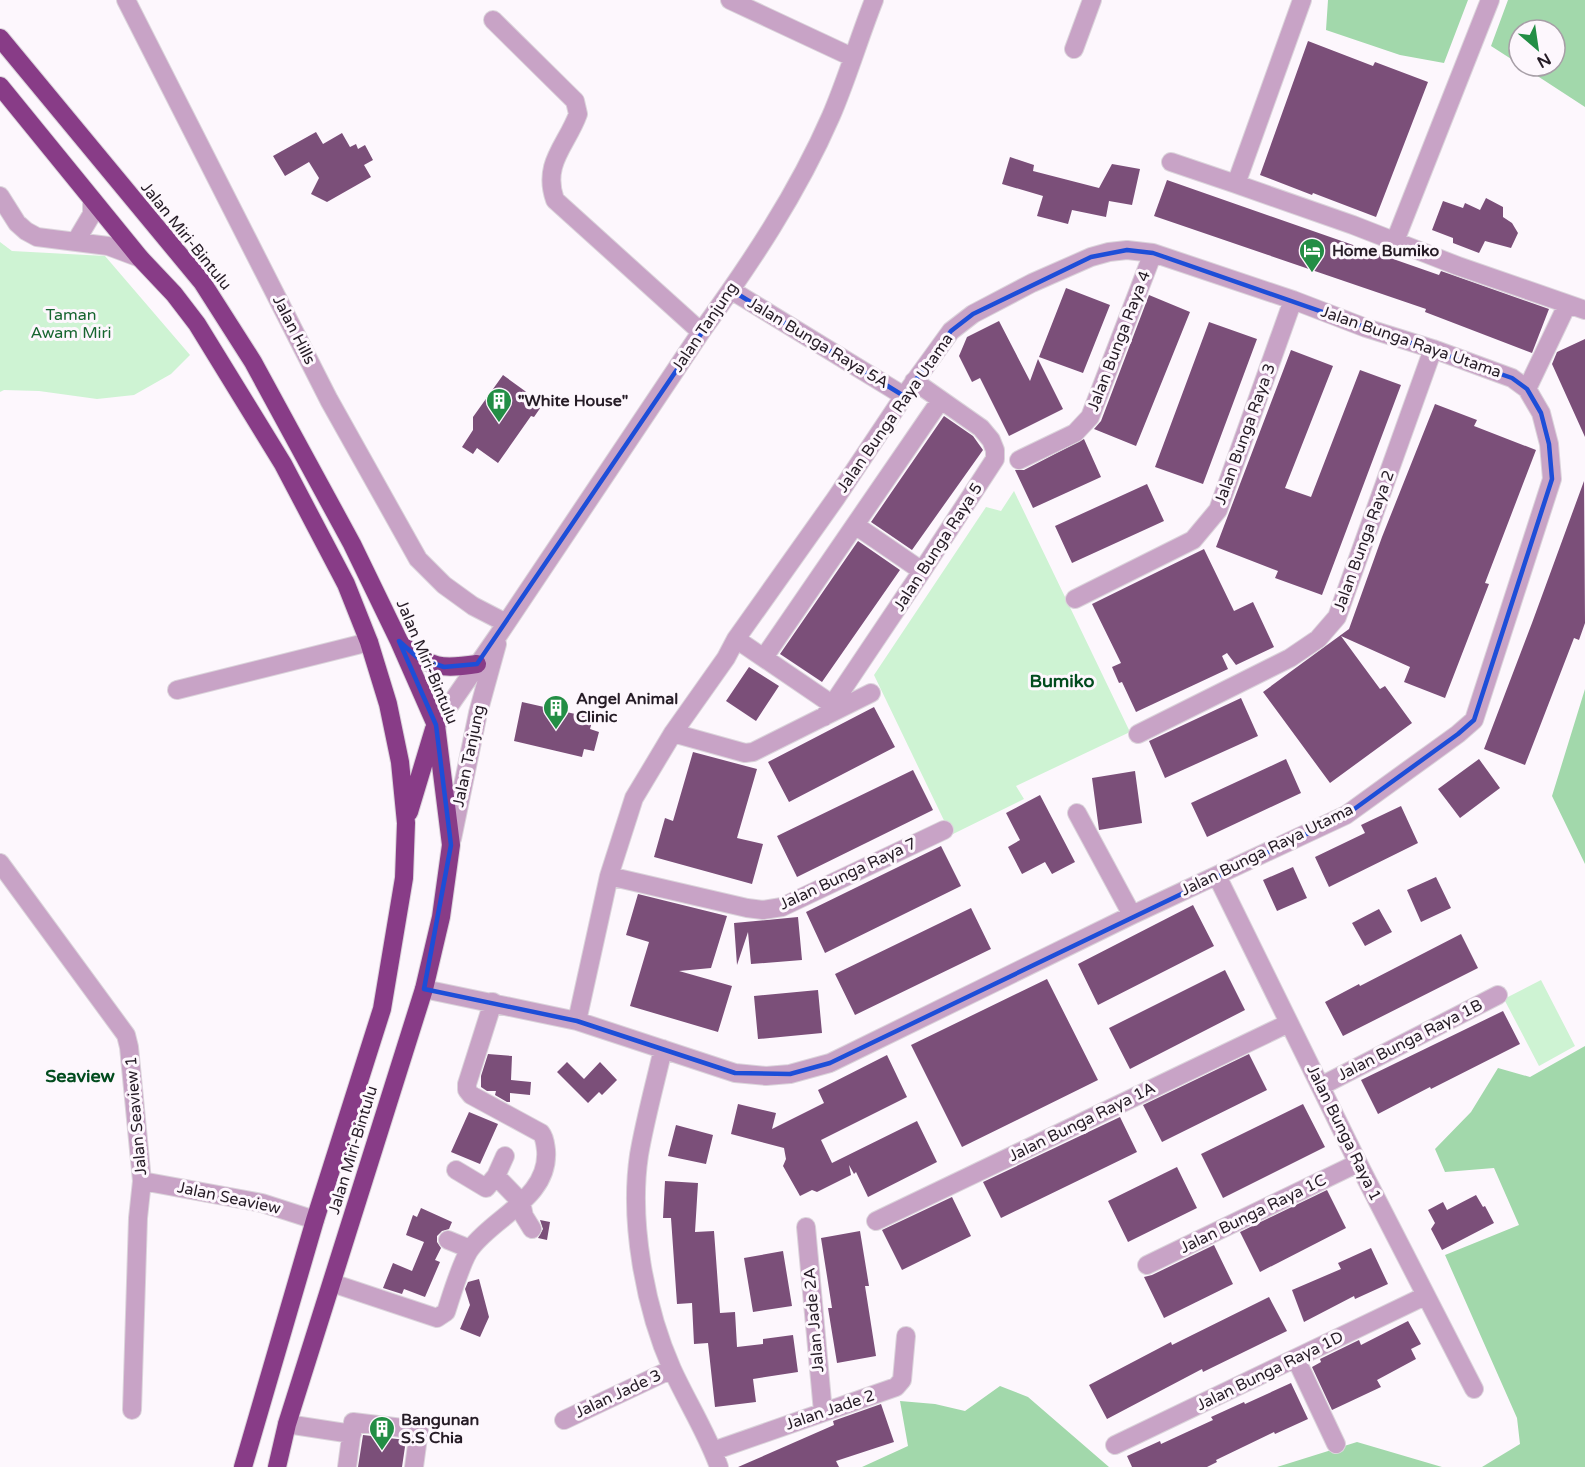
<svg xmlns="http://www.w3.org/2000/svg" width="1585" height="1467" font-family="'Varela Round',sans-serif">
  <rect width="100%" height="100%" fill="#fdf7fd"/>
  <path fill="#cef3d3" d="M0,242L12,251L105,256L190,355L171,374L134,395L97,399L39,391L4,390L0,392Z
    M1014,491L1130,732L1016,786L1024,799L951,835L874,675L986,507L1001,511Z
    M1541,980L1575,1046L1539,1066L1504,999Z"/>
  <path fill="#a2d8ab" d="M1328,0H1468L1444,63L1400,55L1326,30Z
    M1508,0H1585V107L1522,66H1555V30H1519V64L1491,46Z
    M1585,689V864L1552,796Z
    M1585,1046V1467H1482L1520,1444L1517,1418L1445,1255L1519,1225L1494,1168L1445,1172L1435,1149L1471,1112L1498,1068L1530,1077Z
    M1000,1386L1028,1397L1109,1467H862L908,1446L900,1401L935,1404L965,1411Z
    M1357,1442L1442,1467H1277Z"/>
  <path fill="#7b4f79" d="M1308,41L1373,66L1375,62L1428,82L1376,217L1313,193L1312,195L1260,175Z
    M316,132L323,144L342,133L350,147L356,144L358,149L365,145L373,160L364,165L371,177L327,202L311,194L319,178L309,162L285,176L273,156Z
    M1010,157L1034,165L1033,171L1099,188L1112,164L1140,169L1132,205L1109,201L1106,217L1072,210L1068,224L1037,216L1043,196L1002,184Z
    M1167,180L1439,275L1441,271L1549,309L1532,353L1425,312L1426,309L1154,216Z
    M1486,198L1503,207V217L1512,223L1518,233L1511,248L1485,241L1479,253L1453,243V238L1432,230L1443,201L1463,208L1465,203L1480,210Z
    M1066,288L1110,305L1083,373L1039,357Z
    M1149,295L1190,312L1136,446L1094,429L1101,421Z
    M999,321L1030,381L1038,359L1063,409L1009,436L980,378L972,382L959,356L967,337Z
    M1209,322L1257,339L1203,484L1155,467Z
    M1585,339V437L1552,364L1557,352Z
    M1291,350L1333,366L1285,488L1311,497L1360,370L1401,385L1322,595L1275,578L1278,571L1216,547Z
    M503,375L543,404L534,417L531,416L498,463L477,448L473,454L462,447L473,430V417Z
    M1435,404L1477,420L1474,426L1536,450L1485,583L1489,584L1445,698L1404,682L1410,667L1341,636L1380,689L1385,686L1412,723L1330,783L1263,692L1349,629L1382,537Z
    M944,416L973,436L983,450L912,550L871,522Z
    M1084,439L1101,477L1033,508L1015,470H1024Z
    M1584,481L1585,623L1579,640L1574,638L1525,765L1484,749L1532,623Z
    M1147,484L1164,521L1072,563L1055,526Z
    M858,541L900,570L822,682L780,654Z
    M1204,549L1234,611L1253,602L1274,647L1236,665L1227,653L1222,656L1228,669L1136,712L1122,682L1119,683L1112,667L1121,663L1092,604Z
    M749,667L779,686L756,721L726,701Z
    M1241,698L1258,736L1165,778L1149,741Z
    M522,702L593,718L590,729L599,732L594,751L584,749L582,757L514,741Z
    M874,707L895,747L789,802L768,762Z
    M693,752L757,769L737,838L763,844L752,884L654,857L665,818L673,821Z
    M1286,759L1301,793L1207,837L1191,803Z
    M1479,759L1500,788L1460,818L1438,789Z
    M913,770L933,810L797,877L777,836Z
    M1135,771L1142,823L1099,830L1092,778Z
    M1040,795L1075,862L1052,874L1045,862L1022,874L1008,847L1020,840L1006,813Z
    M1401,806L1418,843L1329,887L1315,857L1365,833L1361,825Z
    M941,846L961,886L825,953L806,912Z
    M1293,867L1307,898L1277,911L1263,880Z
    M1436,877L1451,908L1421,922L1407,890Z
    M638,894L727,916L711,968L679,971L732,986L718,1032L630,1006L649,942L626,935Z
    M1193,905L1214,946L1098,1005L1078,964Z
    M971,908L991,949L855,1015L835,974Z
    M1379,909L1392,932L1365,946L1352,923Z
    M798,917L802,960L751,964L748,932L737,965L734,923Z
    M1461,934L1478,968L1343,1036L1325,1002L1359,984L1360,986Z
    M1225,970L1245,1010L1130,1069L1109,1028Z
    M1047,979L1098,1080L962,1147L911,1045Z
    M818,990L822,1033L758,1039L754,996Z
    M1503,1011L1520,1044L1431,1089L1430,1087L1378,1114L1361,1080Z
    M488,1054L512,1056L511,1080L531,1082L530,1095L510,1093V1102H507L495,1095L496,1091H487L481,1087V1076Z
    M1249,1054L1267,1090L1162,1142L1143,1105Z
    M887,1055L907,1097L821,1140L832,1163L917,1121L937,1162L868,1197L856,1172L854,1174L849,1165L851,1175L817,1192L812,1190L800,1196L783,1166L786,1159L784,1148L731,1134L738,1104L776,1113L772,1129L824,1103L818,1090Z
    M567,1062L584,1079L600,1062L617,1080L602,1095L599,1092L588,1103L557,1072Z
    M1303,1104L1325,1147L1223,1198L1201,1154Z
    M469,1112L498,1124L480,1164L451,1152Z
    M1120,1117L1137,1152L1001,1218L983,1182Z
    M676,1125L713,1135L706,1164L668,1156Z
    M1177,1167L1197,1208L1128,1242L1108,1201Z
    M665,1181L698,1183L695,1232L714,1231L720,1313L735,1312L737,1347L763,1344V1339L793,1335L798,1372L753,1379L756,1402L715,1407L708,1343L694,1344L692,1303L677,1304L671,1218H663Z
    M1327,1190L1346,1228L1260,1272L1240,1232Z
    M1476,1195L1483,1207L1485,1206L1494,1223L1442,1250L1431,1229L1435,1223L1428,1210L1443,1202L1447,1210Z
    M952,1197L971,1236L902,1270L882,1230Z
    M421,1208L452,1222L449,1229L442,1231L437,1236V1242L441,1248L435,1260L440,1262L425,1297L404,1289L402,1294L383,1288L393,1263L412,1271L424,1242L406,1235L413,1215L417,1217Z
    M540,1220L550,1222L547,1240L538,1238L543,1229Z
    M860,1231L869,1286H865L876,1356L837,1363L828,1308H832L821,1238Z
    M1214,1245L1233,1284L1164,1318L1144,1277L1152,1275Z
    M1371,1248L1388,1284L1355,1299L1354,1296L1304,1322L1292,1290L1341,1269L1338,1263Z
    M783,1251L792,1306L753,1312L744,1258Z
    M479,1279L489,1317L480,1337L460,1329L470,1305L465,1289L468,1282Z
    M1269,1297L1287,1331L1203,1372L1202,1369L1107,1419L1089,1385L1171,1342L1172,1345Z
    M1408,1321L1421,1344L1411,1349L1416,1359L1377,1380L1381,1387L1332,1410L1312,1367L1321,1362L1320,1359L1359,1340L1361,1345Z
    M1291,1383L1308,1419L1275,1434L1274,1432L1216,1460L1217,1462L1207,1467H1132L1127,1456L1160,1441L1161,1444L1213,1420L1211,1417L1244,1402L1245,1404Z
    M881,1404L894,1442L836,1461L839,1467H738L834,1425L833,1421Z
    M363,1435L406,1440L402,1467H358Z"/>
  <g fill="none" stroke-linecap="round" stroke-linejoin="round">
    <defs>
      <path id="minor" d="M126,0L329,400L418,559L444,585L473,606L506,623
        M730,0L852,57
        M1302,0L1236,184L1353,225L1458,266L1585,310
        M493,20L575,101L578,114C567,145 542,163 555,200L701,332
        M1074,49L1092,0
        M1171,162L1236,184
        M0,196L17,223L26,231L37,237L108,246L140,258
        M76,241L92,214V199
        M1395,241L1490,0
        M731,290L904,396
        M1527,389L1567,305
        M1019,460L1075,433L1090,417L1153,253
        M855,525L922,571
        M1075,599L1193,540L1218,510L1293,300
        M736,639L833,705
        M765,656L940,401
        M177,690L369,642
        M824,717L922,571L995,459V450L991,440L981,428L914,381
        M436,725L499,634L701,332C750,264 797,194 831,116C847,79 859,38 874,0
        M673,733L745,753L753,752L871,693
        M1138,734L1290,658L1318,639L1337,617L1433,349
        M1077,813L1132,915
        M452,839L478,713L497,644
        M0,863L126,1035L129,1047L142,1181L138,1218L132,1410
        M609,876L747,908L763,910L782,907L944,830
        M1217,876L1358,1163L1474,1389
        M424,989L577,1021L735,1073L766,1076L790,1074L830,1063L1132,915L1346,815L1458,734L1474,720L1552,479L1549,444L1541,413L1527,389L1512,378L1433,349L1366,328L1293,300L1153,253L1127,250L1109,252L1091,257L1032,283L973,314L951,331L904,396L836,498L736,639L726,658L673,733L634,798L609,876L577,1021
        M663,1049C655,1084 645,1120 639,1155C629,1222 645,1308 672,1369C687,1402 707,1433 719,1467
        M1321,1086L1498,995
        M505,1156L496,1176L521,1202L524,1216L532,1229
        M456,1170L486,1188L496,1176
        M142,1181L262,1203L315,1220
        M876,1221L1289,1023
        M806,1227L823,1412
        M448,1240L470,1249
        M1147,1265L1358,1163
        M332,1283L437,1318L446,1312C451,1297 462,1259 471,1248C495,1216 550,1197 546,1150C545,1143 545,1138 541,1133L471,1095L467,1090V1084L493,1002
        M1296,1359L1336,1444
        M564,1420L672,1369
        M287,1424L352,1434
        M1115,1445L1425,1296
        M713,1451L896,1387L902,1380L906,1336
        M347,1467L353,1422L419,1430L414,1467"/>
      <path id="highway" d="M0,38L202,282L253,362L352,544L399,641L436,725L451,845L441,917L424,989L287,1424L277,1467
        M0,86L140,258L174,294L197,324L283,464L346,584L369,642L388,704L400,762L406,823L404,878L382,1009L315,1220L243,1467
        M403,645C430,669 443,669 477,664
        M409,812L434,729"/>
    </defs>
    <use href="#minor" stroke="#dbd4db" stroke-width="20"/>
    <use href="#highway" stroke="#dbd4db" stroke-width="20"/>
    <use href="#minor" stroke="#c8a3c6" stroke-width="18"/>
    <use href="#highway" stroke="#883c87" stroke-width="18"/>
  </g>
  <path fill="none" stroke="#1d4ed8" stroke-width="4.5" stroke-linejoin="round" d="M1127,250L1153,253L1512,378L1527,389L1541,413L1549,444L1552,479L1474,720L1458,734L1346,815L830,1063L790,1074L735,1073L577,1021L424,989L451,845L436,725L399,641L418,658L444,667L477,664L731,290L904,396L951,331L973,314L1091,257Z"/>
  <defs>
    <symbol id="hotel-pin" viewBox="-11 -11 22 30"><path d="M0 17L-7.5 6A9.5 9.5 0 1 1 7.5 6Z" fill="#238e45" stroke="#fdf7fd"/><path d="M-6-4.5h1.5V1H6V5H4.5V3h-9V5H-6ZM-4 0a1.8 1.8 0 1 1 3.6 0ZM.5 0V-2.5h3Q6-2.5 6 0Z" fill="#fff"/></symbol>
    <symbol id="building-pin" viewBox="-11 -11 22 30"><path d="M0 17L-7.5 6A9.5 9.5 0 1 1 7.5 6Z" fill="#238e45" stroke="#fdf7fd"/><path d="M-4-6H4V6H1V3H-1V6H-4ZM-2.5-4.3h1.7v1.8h-1.7ZM.8-4.3h1.7v1.8H.8ZM-2.5-1h1.7V.8h-1.7ZM.8-1h1.7V.8H.8Z" fill="#fff"/></symbol>
  </defs>
  <g fill-rule="evenodd">
    <use href="#hotel-pin" x="1297" y="236" width="30" height="40"/>
    <use href="#building-pin" x="484" y="386" width="30" height="40"/>
    <use href="#building-pin" x="541" y="693" width="30" height="40"/>
    <use href="#building-pin" x="367" y="1414" width="30" height="40"/>
  </g>
  <g text-anchor="middle" dominant-baseline="central" stroke-width="6" stroke-linejoin="round" paint-order="stroke">
    <g font-size="16" fill="#261c26" stroke="#fdf7fd">
      <text transform="translate(186 236) rotate(51)">Jalan Miri-Bintulu</text>
      <text transform="translate(705 327) rotate(-56)">Jalan Tanjung</text>
      <text transform="translate(294 330) rotate(63)">Jalan Hills</text>
      <text transform="translate(1119 341) rotate(-69)">Jalan Bunga Raya 4</text>
      <text transform="translate(1411 342) rotate(19)">Jalan Bunga Raya Utama</text>
      <text transform="translate(818 343) rotate(31)">Jalan Bunga Raya 5A</text>
      <text transform="translate(895 413) rotate(-55)">Jalan Bunga Raya Utama</text>
      <text transform="translate(1245 434) rotate(-70)">Jalan Bunga Raya 3</text>
      <text transform="translate(1364 541) rotate(-70)">Jalan Bunga Raya 2</text>
      <text transform="translate(938 547) rotate(-57)">Jalan Bunga Raya 5</text>
      <text transform="translate(427 662) rotate(67)">Jalan Miri-Bintulu</text>
      <text transform="translate(469 756) rotate(-78)">Jalan Tanjung</text>
      <text transform="translate(1267 850) rotate(-26)">Jalan Bunga Raya Utama</text>
      <text transform="translate(848 874) rotate(-25)">Jalan Bunga Raya 7</text>
      <text transform="translate(1410 1040) rotate(-27)">Jalan Bunga Raya 1B</text>
      <text transform="translate(136 1116) rotate(-95)">Jalan Seaview 1</text>
      <text transform="translate(1082 1122) rotate(-26)">Jalan Bunga Raya 1A</text>
      <text transform="translate(1344 1133) rotate(64)">Jalan Bunga Raya 1</text>
      <text transform="translate(353 1150) rotate(-73)">Jalan Miri-Bintulu</text>
      <text transform="translate(229 1198) rotate(12)">Jalan Seaview</text>
      <text transform="translate(1253 1214) rotate(-26)">Jalan Bunga Raya 1C</text>
      <text transform="translate(814 1320) rotate(-95)">Jalan Jade 2A</text>
      <text transform="translate(1270 1371) rotate(-26)">Jalan Bunga Raya 1D</text>
      <text transform="translate(618 1394) rotate(-25)">Jalan Jade 3</text>
      <text transform="translate(830 1410) rotate(-19)">Jalan Jade 2</text>
    </g>
    <g font-size="16" font-weight="bold" fill="#261c26" stroke="#fdf7fd" text-anchor="start">
      <text x="1332" y="251">Home Bumiko</text>
      <text x="518" y="401">"White House"</text>
      <text x="576" y="699">Angel Animal<tspan x="576" dy="18">Clinic</tspan></text>
      <text x="401" y="1420">Bangunan<tspan x="401" dy="18">S.S Chia</tspan></text>
    </g>
    <g font-size="16" fill="#16652f" stroke="#fdf7fd">
      <text x="71" y="315">Taman<tspan x="71" dy="18">Awam Miri</tspan></text>
    </g>
    <g font-size="18" font-weight="bold" fill="#024c1e" stroke="#fdf7fd">
      <text x="1062" y="681">Bumiko</text>
      <text x="80" y="1076">Seaview</text>
    </g>
  </g>
  <g transform="translate(1537 48) rotate(151)"><circle r="28" fill="#fdf7fd" stroke="#a79fa7" stroke-width="1.5"/>
  <path d="M0-4.5L10 22L0 15L-10 22Z" fill="#238e45"/>
  <text y="-9" font-size="16" font-weight="bold" text-anchor="middle" fill="#261c26">N</text>
  </g>
</svg>
